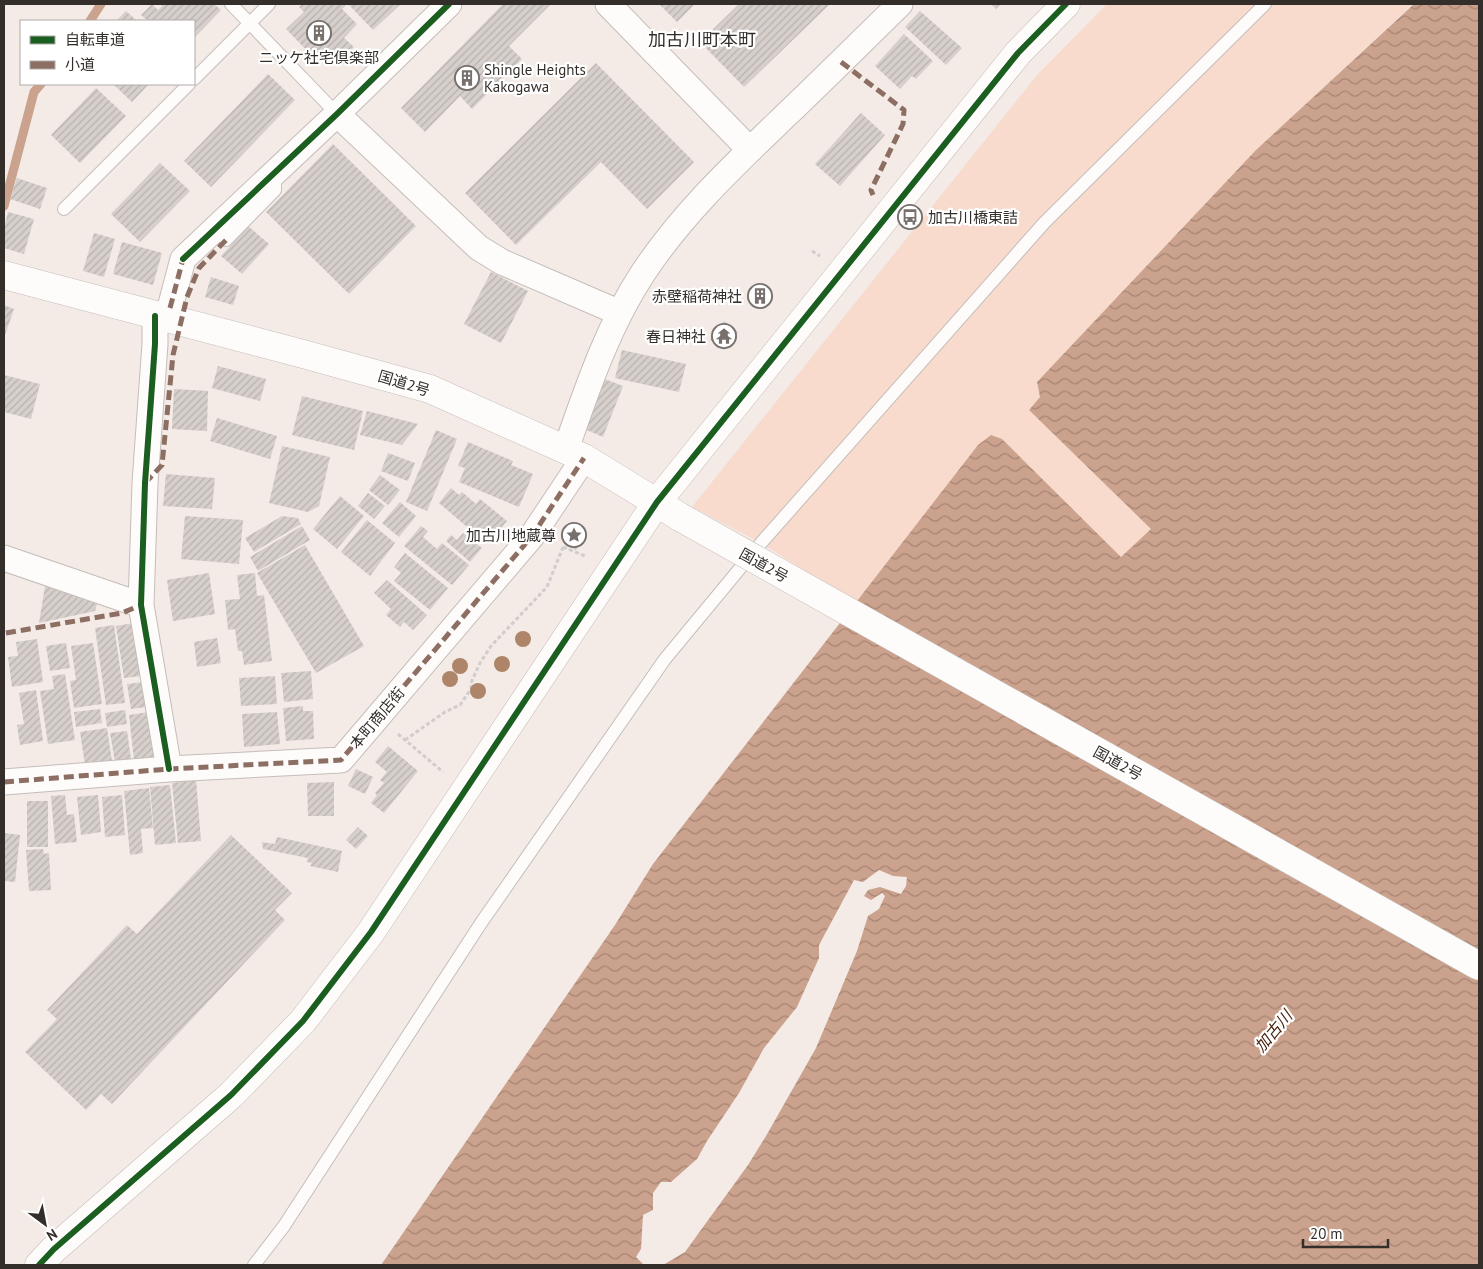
<svg xmlns="http://www.w3.org/2000/svg" width="1483" height="1269" font-family="'PT Sans','Noto Sans JP',sans-serif">
  <defs>
    <pattern id="water-waves" width="16" height="10" patternUnits="userSpaceOnUse" patternTransform="scale(1.25)"><rect width="16" height="10" fill="#cba28d"/><path d="M0 5q4-4 8 0t8 0" fill="none" stroke="#a68473"/></pattern>
    <pattern id="building-hatch" width="6" height="6" patternUnits="userSpaceOnUse" patternTransform="scale(1.25)"><rect width="6" height="6" fill="#d6cfcc"/><path d="M-1 1l2-2M0 6l6-6M5 7l2-2" fill="none" stroke="#b8b2af"/></pattern>
  </defs>
  <rect width="100%" height="100%" fill="#f4ebe7"/>
  <path fill="#f8dbcd" d="M1107,4H1413L1256,150L1037,382L1040,397L1029,410L1152,529L1121,557L1002,439L978,445L856,603L761,543L692,507L1037,75Z"/>
  <path fill="url(#water-waves)" d="M1414,4H1479V1265H663L685,1252L748,1165L766,1136L816,1048L857,951L868,916L879,909L885,896L882,893L871,900L864,896L868,890L880,887L901,894L906,886L907,877L893,876L879,870L863,882L854,880L819,945V958L797,1007L764,1048L739,1093L707,1141L697,1159L671,1182H661L653,1193V1210L643,1215L641,1249L636,1257L644,1265H381L615,925L653,864L978,445L991,435L1002,439L1121,557L1151,529L1029,410L1040,397L1037,382L1256,150Z"/>
  <g fill="none" stroke-linecap="round" stroke-linejoin="round">
    <path stroke="#cba28d" stroke-width="9" d="M90,21L101,4
      M4,206L34,92L41,84"/>
  </g>
  <path fill="url(#building-hatch)" d="M152,4L158,10L162,6L160,4H214L221,10L194,38V21H148L141,15Z
    M302,4H347L342,9L357,24L344,38L354,47L338,62L329,52L318,62L286,29L304,12L299,7Z
    M348,4H401L373,30Z
    M503,4H551L509,46L522,59L472,109L460,96L425,132L401,108Z
    M659,4H695L677,22Z
    M739,4H830L744,87L700,42Z
    M991,4H1001L996,9Z
    M126,11L137,21H116Z
    M920,11L962,48L946,65L905,27Z
    M904,34L933,61L916,79L912,76L900,89L875,66Z
    M596,63L694,162L647,209L601,162L516,245L465,193Z
    M268,74L295,100L211,187L184,161Z
    M113,84H149L132,102Z
    M96,88L126,116L80,163L51,135Z
    M861,113L885,135L840,186L815,164Z
    M333,144L416,226L349,294L266,212Z
    M160,163L190,191L140,242L111,214Z
    M17,178L47,188L40,209L10,199Z
    M8,212L34,219L24,254L4,248V228Z
    M248,226L269,244L242,274L221,256Z
    M94,233L115,239L104,277L83,271Z
    M122,242L162,253L153,285L113,274Z
    M491,272L528,291L501,343L464,324Z
    M211,277L239,286L233,305L205,297Z
    M760,285L771,294L761,306L750,298Z
    M4,305L14,309L4,338Z
    M724,321L738,332L724,350L710,340Z
    M622,350L686,364L679,392L615,378Z
    M218,366L266,379L260,401L212,388Z
    M4,375L40,384L31,419L4,412Z
    M602,378L623,386L603,437L582,428Z
    M174,389L208,391L207,431L172,429Z
    M302,396L363,411L354,450L292,435Z
    M367,411L418,424L402,445L360,435Z
    M217,418L277,436L270,459L210,441Z
    M436,430L457,439L427,511L406,502Z
    M468,442L513,461L511,465L533,474L519,507L459,482L465,468L458,466Z
    M282,446L330,457L319,506L308,512L269,503Z
    M388,453L415,463L408,481L381,471Z
    M166,474L215,478L212,509L163,506Z
    M380,475L400,490L388,505L369,490Z
    M451,488L459,495L462,492L476,504L480,499L507,521L487,544L439,503Z
    M368,493L385,506L374,519L358,506Z
    M340,496L364,516L337,549L313,529Z
    M400,502L416,516L399,537L382,523Z
    M185,516L243,520L239,564L181,559Z
    M282,516L298,518L301,524L254,552L245,538Z
    M367,520L395,543L370,576L341,552Z
    M572,525L585,531L576,550L563,543Z
    M302,526L310,540L258,571L250,557Z
    M421,526L428,531L423,537L437,549L442,543L469,565L452,585L404,546Z
    M463,533L482,548L470,562L446,541L451,535L457,540Z
    M305,545L364,646L316,673L257,573Z
    M405,553L448,588L430,610L394,581L401,573L394,567Z
    M209,573L215,614L173,621L167,580Z
    M255,573L257,596L264,595L272,661L244,665L242,651H238L235,629L228,630L225,600L240,599L237,575Z
    M387,580L427,615L413,630L404,622L400,627L386,615L391,609L374,593Z
    M45,586L97,604L95,611L39,623Z
    M134,623L141,676L124,678L116,626Z
    M114,625L125,703L106,705L95,628Z
    M217,638L221,663L197,667L194,642Z
    M37,639L43,682L12,687L8,657L18,656L16,642Z
    M66,643L70,668L50,671L46,646Z
    M93,643L102,704L74,708L70,681L76,680L71,646Z
    M311,671L313,699L284,702L281,673Z
    M65,674L75,740L48,744L40,691L54,689L52,676Z
    M275,676L277,704L241,706L239,678Z
    M143,682L146,707L131,709L127,684Z
    M36,690L43,741L20,745L17,725L24,724L19,693Z
    M303,706V711H313L314,739L286,741L283,708Z
    M100,709L102,723L76,727L74,712Z
    M125,710L127,724L107,727L105,713Z
    M149,712L155,757L134,760L129,715Z
    M277,712L280,744L244,747L242,714Z
    M107,728L112,761L85,765L80,732Z
    M127,731L131,759L115,762L110,733Z
    M388,746L418,771L384,813L371,803L377,795L375,793L384,783L380,780L387,772L375,762Z
    M356,769L373,777L365,794L348,786Z
    M196,780L201,841L178,843L172,783Z
    M334,782V816H308L307,783Z
    M170,785L176,843L155,845L150,787Z
    M149,788L153,828L141,829L143,853L130,855L124,791Z
    M65,795L67,815L74,814L77,842L55,844L51,796Z
    M98,795L101,832L81,835L77,797Z
    M122,795L125,835L105,837L102,797Z
    M27,801H48V847H27Z
    M358,827L368,836L356,849L346,840Z
    M4,833L20,835L15,882L4,881Z
    M231,835L292,893L275,910L285,920L112,1104L101,1094L86,1110L25,1052L57,1019L47,1010L127,925L137,934Z
    M277,837L342,851L338,872L310,866L312,863L307,862L308,858L263,849L262,842L275,844Z
    M43,849L44,854L49,853L51,890L29,891L26,850Z"/>
  <g fill="none" stroke-linecap="round" stroke-linejoin="round">
    <defs>
      <path id="lane" d="M231,4L337,114
        M194,79L269,4
        M64,209L189,84
        M226,240L275,190V175
        M254,1265L284,1226L481,923L665,659L761,543L1044,223L1265,4"/>
      <path id="street" d="M608,4L750,150
        M337,114L479,248L502,262L620,313
        M170,308L183,259L337,114L449,4
        M155,316V344L145,483L141,605L169,769
        M566,449C587,389 608,326 643,273C682,214 733,166 783,118C823,80 861,42 900,4
        M4,558L141,605
        M4,782L169,769L341,760L532,536L584,458"/>
      <path id="secondary" d="M39,1265L54,1249L231,1095L303,1021L371,932L657,502L1018,53L1066,4"/>
      <path id="highway" d="M4,275L303,354L430,389L584,458L680,517"/>
    </defs>
    <use href="#lane" stroke="#c5bdba" stroke-width="14"/>
    <use href="#street" stroke="#c5bdba" stroke-width="27"/>
    <use href="#secondary" stroke="#c5bdba" stroke-width="29"/>
    <use href="#highway" stroke="#c5bdba" stroke-width="29"/>
    <path stroke="#d0cdcc" stroke-width="3" stroke-dasharray="4 2.5" stroke-linecap="butt" d="M812,251L820,256
      M563,547L585,556
      M398,734L443,772
      M405,740L445,712L460,705L471,689V683L480,663L491,646L547,587L563,547"/>
    <use href="#lane" stroke="#fdfcfb" stroke-width="12"/>
    <use href="#street" stroke="#fdfcfb" stroke-width="25"/>
    <use href="#secondary" stroke="#fdfcfb" stroke-width="28"/>
    <use href="#highway" stroke="#fdfcfb" stroke-width="28"/>
    <defs>
      <path id="highway-bridge" d="M680,517L1479,966"/>
    </defs>
    <use href="#highway-bridge" stroke="#c5bdba" stroke-width="29" stroke-linecap="butt"/>
    <use href="#highway-bridge" stroke="#fdfcfb" stroke-width="28"/>
    <path stroke="#8d6e63" stroke-width="5" stroke-dasharray="10 5" stroke-linecap="butt" d="M841,62L904,110L903,124L871,190L873,195
      M170,308L183,259
      M145,483L162,465L173,355L187,297L199,268L226,240
      M6,633L122,613L141,605
      M4,782L169,769L341,760L532,536L584,458"/>
    <defs>
      <path id="cycleway" d="M183,259L337,114L449,4
        M155,316V344L145,483L141,605L169,769
        M39,1265L54,1249L231,1095L303,1021L371,932L657,502L1018,53L1066,4"/>
    </defs>
    <use href="#cycleway" stroke="#fff" stroke-width="9"/>
    <use href="#cycleway" stroke="#1b5e20" stroke-width="6"/>
  </g>
  <g fill="#ae8568">
    <circle cx="523" cy="639" r="8"/>
    <circle cx="502" cy="664" r="8"/>
    <circle cx="460" cy="666" r="8"/>
    <circle cx="450" cy="679" r="8"/>
    <circle cx="478" cy="691" r="8"/>
  </g>
  <defs>
    <symbol id="building-ring" viewBox="-11 -11 22 22"><circle r="9.5" fill="#fff" stroke="#77706d" stroke-width="1.5"/><path d="M-4-6H4V6H1V3H-1V6H-4ZM-2.5-4.3h1.7v1.8h-1.7ZM.8-4.3h1.7v1.8H.8ZM-2.5-1h1.7V.8h-1.7ZM.8-1h1.7V.8H.8Z" fill="#77706d"/></symbol>
    <symbol id="bus-ring" viewBox="-11 -11 22 22"><circle r="9.5" fill="#fff" stroke="#77706d" stroke-width="1.5"/><path d="M-5-6H5V4H4V6H2V4H-2V6H-4V4H-5ZM-3.5-4V0h7V-4ZM-3.5 1.2v1.5H-2V1.2ZM2 1.2v1.5H3.5V1.2Z" fill="#77706d"/></symbol>
    <symbol id="temple-ring" viewBox="-11 -11 22 22"><circle r="9.5" fill="#fff" stroke="#77706d" stroke-width="1.5"/><path d="M0-6L5-2H3V0L6.5 2.5H4V6H1.5V3h-3V6H-4V2.5H-6.5L-3 0V-2H-5Z" fill="#77706d"/></symbol>
    <symbol id="sight-ring" viewBox="-11 -11 22 22"><circle r="9.5" fill="#fff" stroke="#77706d" stroke-width="1.5"/><path d="M0-6L1.8-2.2L6-1.7L2.9 1.2L3.7 5.4L0 3.3L-3.7 5.4L-2.9 1.2L-6-1.7L-1.8-2.2Z" fill="#77706d"/></symbol>
  </defs>
  <g fill-rule="evenodd">
    <use href="#building-ring" x="305" y="19" width="28" height="28"/>
    <use href="#building-ring" x="453" y="64" width="28" height="28"/>
    <use href="#bus-ring" x="896" y="203" width="28" height="28"/>
    <use href="#building-ring" x="746" y="282" width="28" height="28"/>
    <use href="#temple-ring" x="710" y="322" width="28" height="28"/>
    <use href="#sight-ring" x="560" y="521" width="28" height="28"/>
  </g>
  <g text-anchor="middle" dominant-baseline="central" stroke-width="4.5" stroke-linejoin="round" paint-order="stroke">
    <g font-size="15" fill="#342e2b" stroke="#fff" text-anchor="end">
      <text x="319" y="57" text-anchor="middle">ニッケ社宅倶楽部</text>
      <text x="484" y="69" text-anchor="start">Shingle Heights<tspan x="484" dy="17">Kakogawa</tspan></text>
      <text x="928" y="217" text-anchor="start">加古川橋東詰</text>
      <text x="742" y="296">赤壁稲荷神社</text>
      <text x="706" y="336">春日神社</text>
      <text x="556" y="535">加古川地蔵尊</text>
    </g>
    <g font-size="15" fill="#342e2b" stroke="#fff">
      <text transform="translate(404 383) rotate(17)">国道2号</text>
      <text transform="translate(764 565) rotate(29)">国道2号</text>
      <text transform="translate(377 718) rotate(-50)">本町商店街</text>
      <text transform="translate(1118 763) rotate(29)">国道2号</text>
    </g>
    <g font-size="16" font-style="italic" fill="#431e08" stroke="#fff">
      <text transform="translate(1273 1031) rotate(-50)">加古川</text>
    </g>
    <g font-size="18" fill="#342e2b" stroke="#fff">
      <text x="702" y="39">加古川町本町</text>
    </g>
  </g>
  <rect width="1483" height="1269" fill="none" stroke="#342e2b" stroke-width="10"/>
  <rect x="20" y="20" width="175" height="65" fill="#ffffff" stroke="#aeabaa"/>
  <rect x="30" y="36" width="25" height="8" fill="#1b5e20" stroke="#aeabaa"/>
  <text x="65" y="45" font-size="15" fill="#342e2b">自転車道</text>
  <rect x="30" y="61" width="25" height="8" fill="#8d6e63" stroke="#aeabaa"/>
  <text x="65" y="70" font-size="15" fill="#342e2b">小道</text>
  <g transform="translate(45 1224) rotate(148)" stroke="#ffffff" stroke-width="4" paint-order="stroke">
  <path d="M0-4L9 19L0 12L-9 19Z" fill="#342e2b"/>
  <text y="-8" font-size="14" font-weight="bold" text-anchor="middle" fill="#342e2b">N</text>
  </g>
  <path d="M1303 1239v8h85v-8" fill="none" stroke="#342e2b" stroke-width="2.5"/>
  <text x="1310" y="1239" font-size="15" fill="#342e2b" stroke="#ffffff" stroke-width="4" paint-order="stroke">20 m</text>
</svg>
